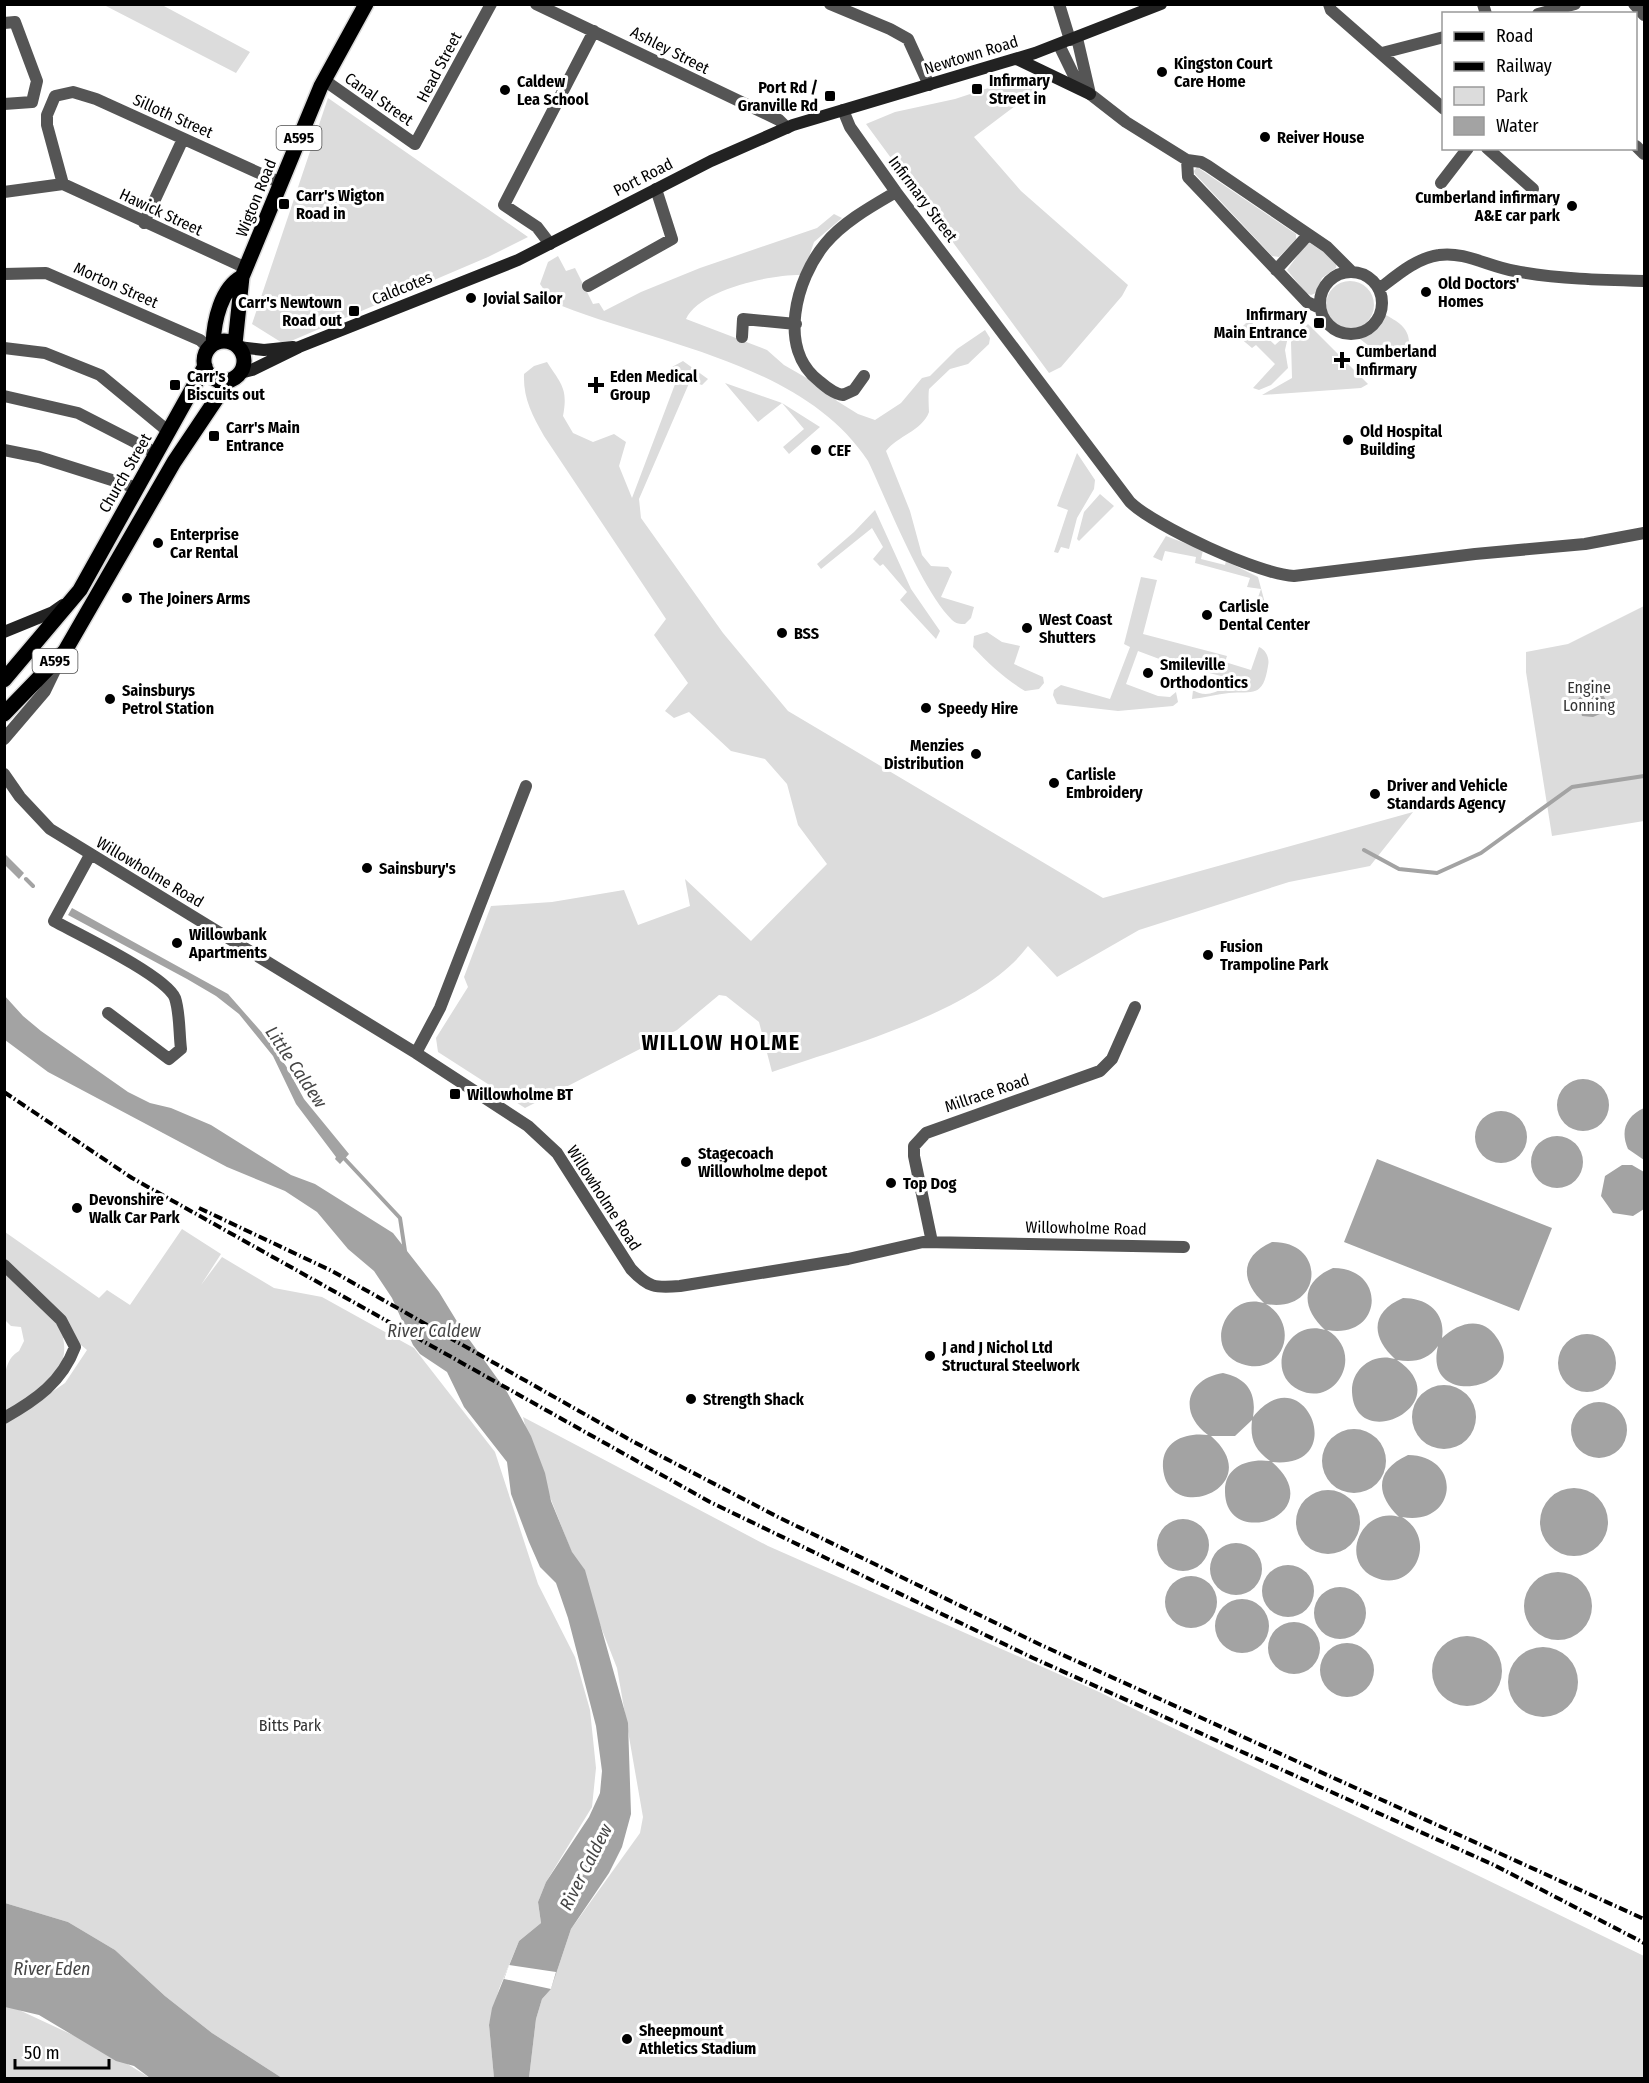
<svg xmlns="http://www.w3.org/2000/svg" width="1649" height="2083" viewBox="0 0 1649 2083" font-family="'Fira Sans Condensed',sans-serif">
  <rect width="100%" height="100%" fill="#fff"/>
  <!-- green -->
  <path fill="#dcdcdc" d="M104,5h58l88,47 -14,21z
    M1028,75l16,9 -70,53 47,54 107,94 -6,11 -61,71 -12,6 -183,-249 29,-12 60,-13z
    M328,98l200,139 -40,20 -204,87 -32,-20z
    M1197,167l99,67v5l-17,18 -7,-1 -77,-82 -1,-3z
    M834,214l8,4 -28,24 -11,33c-31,-1 -103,14 -117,44l81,31 17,15 40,23 13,13 21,13 17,6 26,-17 21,-25 8,-2 27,-27 28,-19 5,8 -1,6 -21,20 -18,5 -21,20c-1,7 0,21 0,23 -7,19 -32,24 -43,39l24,60 12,44 9,11 17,1 4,5 -11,25 33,10 -3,11 -6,6c-5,0 -9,0 -13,-4 -31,-31 -64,-117 -84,-159 -64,-97 -204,-115 -306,-155l-15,-12 -7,-10 8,-22 10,-6 8,15 9,-3 18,36 6,-1 5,8 37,-19 59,-24 117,-40z
    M1310,243l27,18 -1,7 -14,10 -6,15 -5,2 -5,-2 -19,-23 19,-26z
    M1326 305a24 24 0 1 1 48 0a24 24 0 1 1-48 0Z
    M1386,315c16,9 25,15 23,35l-10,7 -13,2 -26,-20 15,-9z
    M1249,320l26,25 11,-10 2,2 -3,13 3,18 -17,17 -12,5 -6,-2 22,-24 -19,-19 -4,3 -13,-11v-7z
    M1308,324l60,60 -7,4 -99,7 30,-17 -1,-36z
    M683,361l25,18 -6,6 -12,-4 -51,118 2,19 82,115 65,78 315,187 310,-86 -43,54 -81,16 -150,48 -82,47 -29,-31c-48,65 -181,100 -256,126l-13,-50 -33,-26 -7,-1 -42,35 -152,78 -87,-56 -2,-14 32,-51 -4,-10 27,-71 61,-4 72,-12 14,35 52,-19 -5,-27 66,62 76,-77 -29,-39 -11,-41 -22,-25 -34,-8 -42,-39 -15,6 -9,-7 23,-28 -34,-48 12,-16 -122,-183c-12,-21 -21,-38 -20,-62l10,-8 13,-4c15,23 21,27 16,54l10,17 20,9 21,-8 12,8 -7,24 13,32 48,-127 -8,-4z
    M725,383l57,20 38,24 -31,27 -6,-7 21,-18 -22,-26 -24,19z
    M1077,453l18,27 -1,9 -17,29 -8,31 -8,-2 -3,6 -4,-1 14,-42 -11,-4z
    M1100,494l14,12 -35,35 -2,-2 7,-27z
    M875,510l36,79 29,42 -4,8 -36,-39 7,-8 -24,-28 -3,2 -7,-7 10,-12 -11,-19 -51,41 -4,-5 37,-32z
    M1166,536l37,14 -2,9 24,6 1,-4 32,16 8,30 -10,-4 5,-14 -14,-2 3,-9 -55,-15 1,-6 -31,-6 -3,10 -9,-4z
    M1141,577l16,3 -14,54 84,22 -2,6 26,8 8,-23c7,3 11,11 9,19 -5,32 -15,25 -39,27 -12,1 -25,5 -37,6l1,-9c10,7 21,4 30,-2l2,-11 -55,-14 -32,-12 -12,33 32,12 12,1 6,-5 2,10 -5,4 -55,5 -61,-7 -4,-9 1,-5 7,-5 49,14 20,-52 -6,-3z
    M1644,606v215l-92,15 -26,-164v-20l42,-8z
    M987,632l15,10 18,4 -6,18 29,13 1,6 -5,6 -14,2c-20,-12 -36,-27 -52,-44l1,-11z
    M182,1229l39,25 -20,31 21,-28 52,31 48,9 92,51 81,104 43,132 37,73 15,53 6,58 -4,39 -46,75 -8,20 3,21 -22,18 -20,48 -10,36 5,53h-212l-70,-45 -47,-37 -50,-46 -47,-28 -63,-19v-479l60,-41 22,-33 -12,-10 -12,-2c9,38 -32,58 -58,74 0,-23 -5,-50 14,-61l5,-10 -3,-14 -10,-1 -6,-6v-88l94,66 8,-8 23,15z
    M523,1417l245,129 329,145 547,265v122h-1115l7,-59 6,-20 9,-10 20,-60 69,-96 3,-16 -26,-149 -85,-217z
    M4,2003l101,47 45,28h-145z"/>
  <!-- water -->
  <path fill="#a3a3a3" d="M1601,692l5,8 -6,14 -7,3 -11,-1 -4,-17 2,-2z
    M4,853l20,20 -5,6 -14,-14z
    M72,908l156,86 37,42 21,30 18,33 45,55 -9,10 -5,-5 1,-2 -40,-53 -23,-48 -34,-42 -23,-18 -29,-17 -119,-64z
    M4,995l19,21 18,15 87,61 22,11 21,5 40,17 80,50 24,9 78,49 46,59 22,36 46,64 24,44 14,37 6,28 21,51 13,18 43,153 3,91 -9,33 -13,26 -38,56 -20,60 -9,10 -6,20 -7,59h-35l-5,-53 3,-17 27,-67 22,-18 -3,-21 8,-20 43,-65 11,-24 2,-22 -6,-45 -28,-108 -12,-35 -16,-16 -11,-25 -18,-48 -4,-32 -43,-55 -17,-35 -27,-18 -7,-9 -21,-47 -18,-27 -26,-22 -31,-37 -32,-21 -58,-24 -179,-95 -43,-32z
    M1557 1105a26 26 0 1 1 52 0a26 26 0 1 1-52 0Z
    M1644,1108v52l-16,-11c-8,-18 -2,-33 16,-41z
    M1475 1137a26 26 0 1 1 52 0a26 26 0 1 1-52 0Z
    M1531 1162a26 26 0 1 1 52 0a26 26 0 1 1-52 0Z
    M1377,1159l175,69 -33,83 -175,-69z
    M1622,1165h10l12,7v37l-11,7 -20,-3 -12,-17 4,-20z
    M1272,1242c56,-1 51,72 -6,62 36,22 16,74 -24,60 -40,-13 -17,-73 22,-61 -24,-22 -24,-47 8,-61z
    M1333,1268c55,0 50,72 -6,62 39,23 9,78 -28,60 -36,-18 -11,-72 26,-60 -24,-22 -25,-48 8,-62z
    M1403,1298c24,0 43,14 39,40 16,-15 40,-23 55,0 35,51 -75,73 -59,8 -10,14 -24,17 -41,14 64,43 -42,96 -45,32 -1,-23 21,-40 43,-33 -24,-22 -25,-47 8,-61z
    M1558 1363a29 29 0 1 1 58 0a29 29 0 1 1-58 0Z
    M1223,1373c24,5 34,20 30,44 51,-64 99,53 19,45 60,52 -46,90 -47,30 -1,-26 24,-34 45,-31 -16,-12 -20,-22 -18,-41l-17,16h-24c58,51 -43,91 -48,32 -2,-28 24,-36 45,-33 -30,-22 -22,-56 15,-62z
    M1412 1417a32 32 0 1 1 64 0a32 32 0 1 1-64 0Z
    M1571 1430a28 28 0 1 1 56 0a28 28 0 1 1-56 0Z
    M1322 1461a32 32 0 1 1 64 0a32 32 0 1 1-64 0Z
    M1408,1455c56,1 49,72 -6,62 38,23 10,78 -28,60 -36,-17 -12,-71 25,-60 -24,-23 -24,-47 9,-62z
    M1540 1522a34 34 0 1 1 68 0a34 34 0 1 1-68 0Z
    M1296 1522a32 32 0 1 1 64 0a32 32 0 1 1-64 0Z
    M1157 1545a26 26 0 1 1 52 0a26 26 0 1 1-52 0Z
    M1210 1569a26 26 0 1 1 52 0a26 26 0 1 1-52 0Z
    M1262 1591a26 26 0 1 1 52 0a26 26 0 1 1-52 0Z
    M1524 1606a34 34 0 1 1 68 0a34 34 0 1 1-68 0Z
    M1165 1602a26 26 0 1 1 52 0a26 26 0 1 1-52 0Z
    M1314 1613a26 26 0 1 1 52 0a26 26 0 1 1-52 0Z
    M1215 1626a27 27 0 1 1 54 0a27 27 0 1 1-54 0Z
    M1268 1648a26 26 0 1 1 52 0a26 26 0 1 1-52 0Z
    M1432 1671a35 35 0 1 1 70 0a35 35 0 1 1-70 0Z
    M1320 1670a27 27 0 1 1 54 0a27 27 0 1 1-54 0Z
    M1508 1682a35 35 0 1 1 70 0a35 35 0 1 1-70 0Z
    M5,1903l63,19 47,28 50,46 47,37 70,45h-132l-16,-12 -18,-5 -77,-46 -34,-8z"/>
  <!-- pier -->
  <path fill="#fff" d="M509,1965l47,7 -5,17 -47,-10z"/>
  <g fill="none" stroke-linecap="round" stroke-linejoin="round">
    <!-- stream -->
    <path stroke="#a3a3a3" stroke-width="4" d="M1364,850l35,19 38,4 44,-20 91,-66 72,-11
      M26,879l7,7
      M342,1156l58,62 5,33"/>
    <defs>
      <path id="primary" d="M204 361a20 20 0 1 1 40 0a20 20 0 1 1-40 0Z
        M213,344c1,-23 8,-56 29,-67
        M235,344l7,-67 79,-191 45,-82
        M4,680l76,-90 125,-224
        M4,714l61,-63 109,-189 55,-82"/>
    </defs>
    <!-- primary casing -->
    <use href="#primary" stroke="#dbdbdb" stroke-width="18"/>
    <!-- minor -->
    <path stroke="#555" stroke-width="12" d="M536,4l243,116 8,8
      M830,4l60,25 18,10 21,46
      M1059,4l11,36
      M1329,4l2,6 113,99
      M1483,4l3,10
      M1634,4l10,11
      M1538,14l37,-10
      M4,23l11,-1 22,59 -5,21 -28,2
      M1077,38l13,56
      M1059,45l19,39 12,10 36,28 61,38 14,2 7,4 119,81 25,25
      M1382,53l62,-16
      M324,80l91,64 76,-140
      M843,110l7,17 46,65 234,310c26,25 129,72 164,74l181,-22 110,-10 59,-11
      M1636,146l8,8
      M1487,148l46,41
      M1187,160l1,17 119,125 13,6
      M1441,183l27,-35
      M63,184l-16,-59v-10l8,-19 18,-4 23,7 185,84
      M63,184l183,84
      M4,192l59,-8
      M144,223l39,-84
      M550,244l-13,-17 -33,-22 90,-174
      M1276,270l32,-35
      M1320 303a31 31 0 1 1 62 0a31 31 0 1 1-62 0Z
      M4,274l42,-1 154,67 9,8
      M588,286l84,-47 -16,-50
      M1379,289c17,-13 37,-31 60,-34 25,-4 51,12 76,16 43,8 86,9 129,10
      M742,337l1,-18 53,5
      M4,348l41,5 55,22 69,57
      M864,376l-10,14 -11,5c-9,-1 -17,-8 -24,-14 -42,-32 -23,-102 6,-137 18,-22 47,-38 71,-52
      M4,396l74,17 78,40
      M4,450l35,7 98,31
      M4,739l41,-48 15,-31
      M4,774l16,23 30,32 366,224 112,73 29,27 74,116c18,19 24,19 49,17l168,-27 75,-17 261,5
      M90,855l-36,66c24,13 112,55 121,77 5,15 4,35 6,51l-12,10 -61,-46
      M416,1053l24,-45 86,-222
      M932,1242l-18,-86v-10l12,-13 174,-62 12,-12 23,-52
      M4,1265l57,55 14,27c-13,35 -39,53 -71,71"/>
    <!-- secondary -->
    <path stroke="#222" stroke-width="12" d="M1017,59l73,35
      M238,347l26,3 29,-3
      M240,373l12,-3 47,-23 219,-87 193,-99 82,-36 242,-72 126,-49
      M4,632l49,-20 10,-7"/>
    <!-- primary -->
    <use href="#primary" stroke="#000" stroke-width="15"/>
    <!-- rail -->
    <path stroke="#000" stroke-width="4" stroke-dasharray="9 3 1.5 3" stroke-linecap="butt" d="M4,1092l128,86 578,324 323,156 461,207 150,78
      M199,1208l133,63 300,170 146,76 263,128 603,274"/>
  </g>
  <!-- markers -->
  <g fill="#000" stroke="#fff" stroke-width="2">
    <circle cx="1162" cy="72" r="6"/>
    <rect x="971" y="83" width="12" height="12" rx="3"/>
    <circle cx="505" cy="90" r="6"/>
    <rect x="824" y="90" width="12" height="12" rx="3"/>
    <circle cx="1265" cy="137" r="6"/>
    <rect x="278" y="198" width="12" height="12" rx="3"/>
    <circle cx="1572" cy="206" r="6"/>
    <circle cx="1426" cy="292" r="6"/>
    <circle cx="471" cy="298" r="6"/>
    <rect x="348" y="305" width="12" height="12" rx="3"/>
    <rect x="1313" y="317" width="12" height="12" rx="3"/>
    <path d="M1339 351h6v6h6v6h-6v6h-6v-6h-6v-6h6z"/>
    <rect x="169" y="379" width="12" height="12" rx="3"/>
    <path d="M593 376h6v6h6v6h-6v6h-6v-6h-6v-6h6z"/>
    <rect x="208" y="430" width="12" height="12" rx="3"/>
    <circle cx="1348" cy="440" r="6"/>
    <circle cx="816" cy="450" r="6"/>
    <circle cx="158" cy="543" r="6"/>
    <circle cx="127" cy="598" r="6"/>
    <circle cx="1207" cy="615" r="6"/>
    <circle cx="1027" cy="628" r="6"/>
    <circle cx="782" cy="633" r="6"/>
    <circle cx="1148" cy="673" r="6"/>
    <circle cx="110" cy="699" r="6"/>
    <circle cx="926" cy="708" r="6"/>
    <circle cx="976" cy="754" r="6"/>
    <circle cx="1054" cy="783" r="6"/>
    <circle cx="1375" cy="794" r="6"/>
    <circle cx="367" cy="868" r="6"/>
    <circle cx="177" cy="943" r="6"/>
    <circle cx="1208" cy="955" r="6"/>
    <rect x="449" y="1088" width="12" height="12" rx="3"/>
    <circle cx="686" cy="1162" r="6"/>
    <circle cx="891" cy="1183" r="6"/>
    <circle cx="77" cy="1208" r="6"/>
    <circle cx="930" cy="1356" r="6"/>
    <circle cx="691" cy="1399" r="6"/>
    <circle cx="627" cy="2039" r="6"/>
  </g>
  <g text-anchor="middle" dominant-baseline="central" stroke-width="6" stroke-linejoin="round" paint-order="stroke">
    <!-- shield labels -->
    <g fill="#fff" stroke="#4c4c4c" stroke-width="1.5">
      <rect x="276.5" y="126" width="45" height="24" rx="4.5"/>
      <rect x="32.5" y="649" width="45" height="24" rx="4.5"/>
    </g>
    <g font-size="15" font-weight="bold" fill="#000">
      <text x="299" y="138">A595</text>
      <text x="55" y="661">A595</text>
    </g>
    <!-- street labels -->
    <g font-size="16" fill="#000" stroke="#fff">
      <text transform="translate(670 50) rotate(27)">Ashley Street</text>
      <text transform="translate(971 55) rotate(-17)">Newtown Road</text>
      <text transform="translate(439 67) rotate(-62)">Head Street</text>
      <text transform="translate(379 99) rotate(35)">Canal Street</text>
      <text transform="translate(173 116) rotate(24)">Silloth Street</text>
      <text transform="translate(643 177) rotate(-27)">Port Road</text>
      <text transform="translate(256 198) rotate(-68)">Wigton Road</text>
      <text transform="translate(923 199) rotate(53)">Infirmary Street</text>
      <text transform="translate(161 212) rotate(25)">Hawick Street</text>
      <text transform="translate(116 285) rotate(24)">Morton Street</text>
      <text transform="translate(402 288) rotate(-22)">Caldcotes</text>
      <text transform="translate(125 473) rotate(-60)">Church Street</text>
      <text transform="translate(150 872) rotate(31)">Willowholme Road</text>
      <text transform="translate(987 1093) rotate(-19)">Millrace Road</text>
      <text transform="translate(604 1198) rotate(57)">Willowholme Road</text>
      <text transform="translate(1086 1228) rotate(1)">Willowholme Road</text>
    </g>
    <!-- poi labels -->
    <g font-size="16" font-weight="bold" fill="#000" stroke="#fff" text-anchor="start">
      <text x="1174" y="63">Kingston Court<tspan x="1174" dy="18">Care Home</tspan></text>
      <text x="989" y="80">Infirmary<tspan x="989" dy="18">Street in</tspan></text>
      <text x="517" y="81">Caldew<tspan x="517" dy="18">Lea School</tspan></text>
      <text x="818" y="87" text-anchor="end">Port Rd /<tspan x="818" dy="18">Granville Rd</tspan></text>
      <text x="1277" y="137">Reiver House</text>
      <text x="296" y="195">Carr's Wigton<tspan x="296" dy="18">Road in</tspan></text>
      <text x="1560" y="197" text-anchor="end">Cumberland infirmary<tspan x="1560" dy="18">A&amp;E car park</tspan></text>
      <text x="1438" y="283">Old Doctors'<tspan x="1438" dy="18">Homes</tspan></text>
      <text x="483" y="298">Jovial Sailor</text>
      <text x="342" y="302" text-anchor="end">Carr's Newtown<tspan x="342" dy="18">Road out</tspan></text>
      <text x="1307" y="314" text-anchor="end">Infirmary<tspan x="1307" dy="18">Main Entrance</tspan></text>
      <text x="1356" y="351">Cumberland<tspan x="1356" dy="18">Infirmary</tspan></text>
      <text x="187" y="376">Carr's<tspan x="187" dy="18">Biscuits out</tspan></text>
      <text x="610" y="376">Eden Medical<tspan x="610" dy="18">Group</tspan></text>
      <text x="226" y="427">Carr's Main<tspan x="226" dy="18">Entrance</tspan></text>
      <text x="1360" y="431">Old Hospital<tspan x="1360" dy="18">Building</tspan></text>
      <text x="828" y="450">CEF</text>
      <text x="170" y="534">Enterprise<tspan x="170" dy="18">Car Rental</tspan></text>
      <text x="139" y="598">The Joiners Arms</text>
      <text x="1219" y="606">Carlisle<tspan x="1219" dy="18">Dental Center</tspan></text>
      <text x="1039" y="619">West Coast<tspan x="1039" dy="18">Shutters</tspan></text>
      <text x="794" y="633">BSS</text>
      <text x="1160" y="664">Smileville<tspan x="1160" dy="18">Orthodontics</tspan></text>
      <text x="122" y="690">Sainsburys<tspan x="122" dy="18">Petrol Station</tspan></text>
      <text x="938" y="708">Speedy Hire</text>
      <text x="964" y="745" text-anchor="end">Menzies<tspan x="964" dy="18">Distribution</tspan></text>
      <text x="1066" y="774">Carlisle<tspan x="1066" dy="18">Embroidery</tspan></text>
      <text x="1387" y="785">Driver and Vehicle<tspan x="1387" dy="18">Standards Agency</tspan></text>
      <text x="379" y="868">Sainsbury's</text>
      <text x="189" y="934">Willowbank<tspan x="189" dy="18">Apartments</tspan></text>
      <text x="1220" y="946">Fusion<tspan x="1220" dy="18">Trampoline Park</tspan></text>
      <text x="467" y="1094">Willowholme BT</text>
      <text x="698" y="1153">Stagecoach<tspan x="698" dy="18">Willowholme depot</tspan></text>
      <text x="903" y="1183">Top Dog</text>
      <text x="89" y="1199">Devonshire<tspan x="89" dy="18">Walk Car Park</tspan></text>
      <text x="942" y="1347">J and J Nichol Ltd<tspan x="942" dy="18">Structural Steelwork</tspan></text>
      <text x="703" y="1399">Strength Shack</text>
      <text x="639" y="2030">Sheepmount<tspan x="639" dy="18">Athletics Stadium</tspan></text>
    </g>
    <!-- park labels -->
    <g font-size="16" fill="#333" stroke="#fff">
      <text x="1589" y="687">Engine<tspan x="1589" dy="18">Lonning</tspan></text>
      <text x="290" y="1725">Bitts Park</text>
    </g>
    <!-- water labels -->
    <g font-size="18" font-style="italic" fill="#444" stroke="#fff">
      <text transform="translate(296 1067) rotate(56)">Little Caldew</text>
      <text x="434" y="1331">River Caldew</text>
      <text transform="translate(586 1867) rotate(-63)">River Caldew</text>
      <text x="52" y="1969">River Eden</text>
    </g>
    <!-- district labels -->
    <g font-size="22" font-weight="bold" letter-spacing="1.5" fill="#000" stroke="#fff">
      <text x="721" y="1042">WILLOW HOLME</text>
    </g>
  </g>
  <!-- border -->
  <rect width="1649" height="2083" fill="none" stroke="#000000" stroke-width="12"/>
  <!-- legend -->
  <rect x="1442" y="12" width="195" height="138" fill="#ffffff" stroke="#999999" stroke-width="1.5"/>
  <rect x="1454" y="32" width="30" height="9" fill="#000000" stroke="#999999" stroke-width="1.5"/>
  <text x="1496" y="42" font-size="18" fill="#000000">Road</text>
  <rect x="1454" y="62" width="30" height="9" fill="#000000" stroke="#999999" stroke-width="1.5"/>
  <text x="1496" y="72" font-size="18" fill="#000000">Railway</text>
  <rect x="1454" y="87" width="30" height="18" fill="#dcdcdc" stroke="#999999" stroke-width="1.5"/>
  <text x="1496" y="102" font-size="18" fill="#000000">Park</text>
  <rect x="1454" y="117" width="30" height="18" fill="#a3a3a3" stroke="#999999" stroke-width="1.5"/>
  <text x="1496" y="132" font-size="18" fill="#000000">Water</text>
  <!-- scale -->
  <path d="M15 2059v9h94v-9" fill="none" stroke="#000000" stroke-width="3"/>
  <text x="24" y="2059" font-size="18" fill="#000000" stroke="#ffffff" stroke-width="4.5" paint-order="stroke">50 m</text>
</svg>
